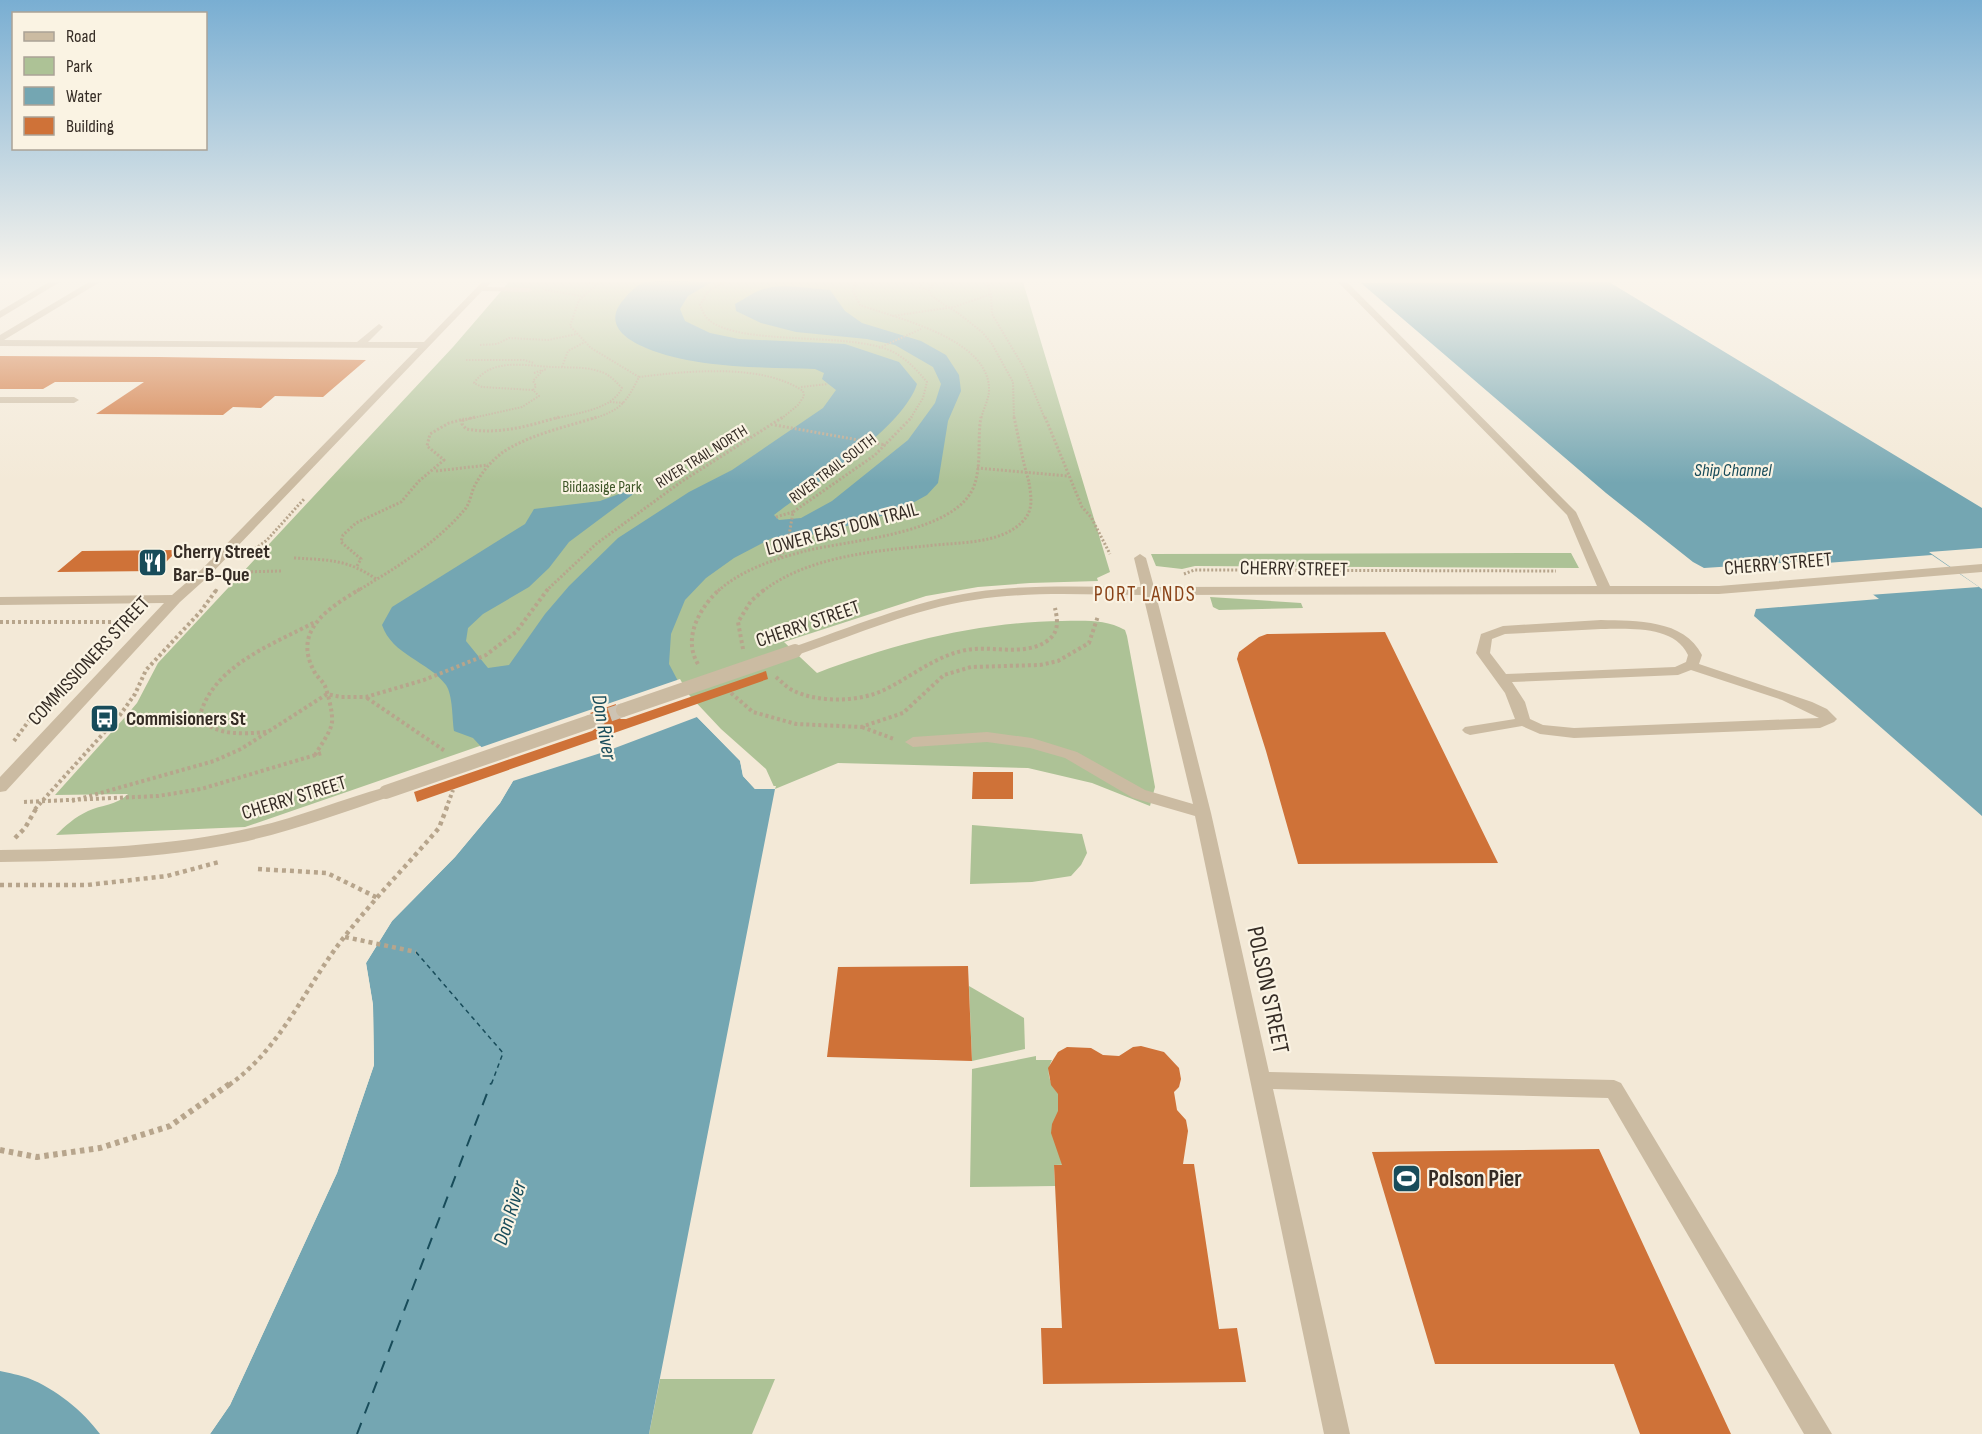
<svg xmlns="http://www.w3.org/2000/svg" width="1982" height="1434" viewBox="0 0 1982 1434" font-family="'Sofia Sans Condensed',sans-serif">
  <rect width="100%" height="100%" fill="#f3e9d7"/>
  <!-- green -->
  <path fill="#adc296" d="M509,282h514l87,290 -13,6 1,3 -68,2 -52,4 -52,9 -142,46 33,31c79,-30 161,-51 245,-52 22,0 43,-2 63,9l2,6 28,151 -5,19 -58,-23 -64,-15 -190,-5 -63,26 -9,-20 -45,-40 -47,-50 -429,148 -189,8c9,-9 19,-18 32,-24 13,-6 29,-6 40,-17l-73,1 71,-79 11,-13 21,-40 295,-316z
    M1571,553l8,15 -384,-2 -13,3 -26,-3 -5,-12z
    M1210,597l91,6 2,5 -84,2 -6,-3z
    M972,825l110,9 5,19 -6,12 -10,11 -39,6 -62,2z
    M969,986l55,32 1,31 -53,12z
    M1036,1056v4h16c-7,13 -2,23 6,33v18l31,53 -35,1 1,21 -85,1 2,-118z
    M660,1379h115l-23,55h-103z"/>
  <!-- water -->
  <path fill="#74a6b2" d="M712,282l-24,14 -8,13 5,12 25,12 29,6 106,5 54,18 18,22c-14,44 -104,101 -143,131l5,5 22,-2 31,-17 76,-61 27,-37 6,-19 -8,-17 -38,-22 -28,-6 -71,-7 -35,-9 -25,-12 -1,-7c10,-5 18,-12 29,-15 19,-6 46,0 66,1l15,21 17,12 59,18 25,14 13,20 2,16 -13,30 -10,62 -11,12 -18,10 -24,10 -56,16 -32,7h-25l-38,20 -28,20 -21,22 -14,34 -2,30 28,53 43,44 3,15 12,13h20l-126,645h-439l20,-29 107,-232 37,-108 -1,-60 -7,-42 26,-42 63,-64 45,-54 13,-22 -40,-43 -19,-7c-2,-13 -1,-35 -8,-46 -18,-24 -54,-30 -64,-60l10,-18 133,-83 9,-15 66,-8 38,-14 -2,5 -67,50 -20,26 -20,19 -46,27 -15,14 -2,13 22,27 21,-3 36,-51 24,-28 49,-48 71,-46 43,-22 91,-62 13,-18 -14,-11 2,-6 -9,-4c-55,-2 -118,0 -169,-21 -24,-10 -43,-26 -21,-50 4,-5 11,-12 17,-15 14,-4 54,-1 70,-1z
    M1609,282l373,226v40l-53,4 53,37v227l-228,-200 2,-7 123,-10 -52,-39 -123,8 -11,-6 -87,-69 -245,-210z
    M0,1371c9,2 20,4 28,7 28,11 55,33 72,56h-100z"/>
  <!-- pier -->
  <path fill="#f3e9d7" d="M1932,555l47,32 -110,8 -43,-32z
    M680,679l20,36 43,44 2,16 11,11h20l-1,3h-20l-12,-13 -3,-16 -43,-43 -90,34 -94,30 -13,22 -45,54 -63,64 -26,42 7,42 1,60 -37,108 -107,232 -20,29h-3l20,-30 107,-232 37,-107 -1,-60 -7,-43 27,-43 63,-64 45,-54 11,-20 -30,-33z"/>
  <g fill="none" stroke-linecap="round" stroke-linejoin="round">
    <!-- ferry-far1 -->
    <path stroke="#184c5a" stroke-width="1.5" stroke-dasharray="4.5 4" stroke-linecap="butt" d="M416,952l87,101 -12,32"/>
    <!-- ferry -->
    <path stroke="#184c5a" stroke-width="2" stroke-dasharray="12 10" stroke-linecap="butt" d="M357,1434l134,-351"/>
  </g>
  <!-- building -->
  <path fill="#cf7238" d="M0,356l159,1 207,3 -43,37 -48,-1 -14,12 -28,-1 -10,8 -127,-1 48,-32h-89l-12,7h-43z
    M178,550l-21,21 -100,1 25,-21z
    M1385,632l113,231 -200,1 -32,-113 -29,-92 2,-7 20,-15 8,-3z
    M766,671l2,8 -351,123 -3,-10 178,-61 4,-3 2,-8 -8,-7 26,-9 -2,10 7,5h5z
    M973,772h40v27h-41z
    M968,966l4,95 -145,-4 11,-90z
    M1141,1046l23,6 15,16 2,11 -2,8 -5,5 3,18 9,10 2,11 -5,33h11l25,165 18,-1 9,54 -203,2 -2,-56h21l-8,-163h8l-11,-32 1,-9 6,-13v-17l-7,-9 -3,-17 10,-16 9,-5 24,1 12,7 16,1 14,-9z
    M1599,1149l132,285h-91l-26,-70h-179l-63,-212z"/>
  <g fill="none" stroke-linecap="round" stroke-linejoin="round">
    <!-- minor-tunnel -->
    <path stroke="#cdc3b3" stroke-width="14" stroke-dasharray="14 8" stroke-linecap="butt" d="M589,722l34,-12"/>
    <!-- path-far4 -->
    <path stroke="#b7a58c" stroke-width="2" stroke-dasharray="1.5 1.5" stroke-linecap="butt" d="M586,282l10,3
      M724,282l-16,10 -8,13c3,6 4,11 9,15 31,26 135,12 180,30 16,7 27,19 38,32l-4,16 -13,21
      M856,282l-3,9 7,14c38,14 132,34 129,87 -1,9 -6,18 -8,27
      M923,282l-3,6 9,2
      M934,282l-5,8 3,6 11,8
      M987,282l4,12 1,20 32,54 21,51
      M545,290l36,6
      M958,313l24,19 10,12 21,38 1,37
      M892,316l62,-9 37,-13
      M480,345l17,-1 12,-6 39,2 29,-6
      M879,348l42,-19
      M466,360h58l10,3
      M562,367l6,-16 17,-9
      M534,373l8,-3
      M639,377c48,-6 123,-14 164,14l1,5 -6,9 -17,14
      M801,387l27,-3
      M533,390l3,-4 -3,-5 10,-11 4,-1
      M610,402l15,1
      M468,419l54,-12 17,-11 -6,-6 -51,-3 -8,-4c18,-26 52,-17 79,-16 17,1 35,-1 51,6 8,4 12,9 18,15 -10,22 -46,25 -68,31
      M592,419c29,-9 34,-16 47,-42l-48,-29 -21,-22 9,-26 21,-18"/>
    <!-- path-far3 -->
    <path stroke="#b7a58c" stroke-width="3" stroke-dasharray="2 2" stroke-linecap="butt" d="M475,417l-12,3 -1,4 4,5c33,6 62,-3 93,-12
      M1014,417l10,47
      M1045,417l37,90 9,10 19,37
      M775,425l111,20
      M977,468l91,8
      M436,471l52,-6
      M776,517l17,-5
      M255,549l12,-9 37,-41
      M780,557l7,-10 6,-35 82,-57 37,-38
      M294,558c34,2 53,1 82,21
      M357,566l4,-7 -20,-17 2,-7 13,-12 45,-21 18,-21 25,-21 -17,-14 3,-12 19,-11 15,-4
      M239,572l43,-1
      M1184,574l10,-4 362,1
      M216,591l1,-2
      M357,591c39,-23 80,-48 109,-83 4,-6 5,-14 8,-21 7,-14 17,-26 29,-35 28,-18 63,-25 94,-35
      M546,591l50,-47 85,-62 102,-65
      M718,591c23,-21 57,-32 87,-40 44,-11 151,-17 169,-65 8,-22 3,-47 7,-69
      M763,591c44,-34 110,-40 163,-45 30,-4 75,-1 97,-25 11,-11 8,-25 6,-39"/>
    <!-- path-far2 -->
    <path stroke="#b7a58c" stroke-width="4" stroke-dasharray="3 3" stroke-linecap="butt" d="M0,622h126
      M743,649l-5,-27 13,-21 14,-12
      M698,664c-16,-26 2,-57 22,-75
      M776,677c6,5 11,11 18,14 25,12 65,11 90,-1 27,-13 51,-34 82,-40 26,-5 57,7 81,-9 12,-8 11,-20 8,-33
      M731,693l22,19 43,12 65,3 42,-14 41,-38 27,-8 69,-2 18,-4 31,-18 9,-27
      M367,698l78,53
      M862,727l32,12
      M266,732c-25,2 -47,4 -67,-13 12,-53 73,-74 116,-97
      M14,741l25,-34 80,-78
      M315,755c5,-9 16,-23 17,-33 1,-9 -4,-28 -7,-36 -3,-6 -9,-10 -11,-15 -22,-41 15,-63 46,-82
      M72,801l142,-40 27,-12 86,-55 14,3h25l58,-17 62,-25 30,-23 32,-43
      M24,802l134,-6 43,-7 121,-36
      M35,809l85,-94 15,-21 11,-24 55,-59 16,-22
      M446,809l7,-19"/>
    <!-- path-far1 -->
    <path stroke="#b7a58c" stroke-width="4.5" stroke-dasharray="4 4" stroke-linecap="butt" d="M15,838l10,-10 12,-21
      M258,869l69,4 51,25
      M0,885h87l80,-9 52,-14
      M345,937l71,15
      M229,1085c53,-37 77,-100 116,-149 29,-37 63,-72 94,-108l8,-21"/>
    <!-- path -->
    <path stroke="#b7a58c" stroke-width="6" stroke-dasharray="4.5 4.5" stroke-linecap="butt" d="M0,1150l37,7 63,-9 70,-22 61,-43"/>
    <!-- minor -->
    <path fill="#cbbba2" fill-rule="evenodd" d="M49,282h11l-60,36v-7z
      M89,282h11l-96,58 353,2 22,-18 4,3 -15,15h56l58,-60h9l-4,5 42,1 4,2 -4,2 -47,-1 -272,284 -30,27 -174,189 -6,1v-15l164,-174 -164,2v-8l172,-2 30,-26 216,-221 -418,-2v-11z
      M1338,282h9l229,230 34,74h109l263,-22v8l-263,22 -563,1 55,218 58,259 345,8 7,3 211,351h-28l-196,-336 -335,-9 77,345h-26l-129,-618 -62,-18 -68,-40 -35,-10 -43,-6 -74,5 -8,-5 8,-5 74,-5 45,6 45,14 68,38 48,14 -50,-209c-56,0 -114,-4 -169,5 -60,9 -117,34 -174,54h-10l-2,-3 2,-3c60,-20 122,-47 185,-56 55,-8 111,-5 166,-5l-7,-29 6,-4 6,4 8,29 443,-1 -30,-71z
      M0,397h74l5,3 -5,3h-74z
      M1601,620c35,1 83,-1 101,35l-3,9 113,38 15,7 10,10 -3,3 -14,6 -246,10 -34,-4 -18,-8 -52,9 -5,-2 -3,-3 3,-3 50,-8 -10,-26 -29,-40 5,-19 22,-8zM1601,629c28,0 73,-4 87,26l-2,7 -11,5 -169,7 -16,-21 2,-14 13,-5zM1691,670l91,30 37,18 -245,10 -31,-3 -13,-6 -5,-17 -13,-20 166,-7z
      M386,787l6,1 2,4 -2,4c-51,17 -102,36 -154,47 -78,16 -158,18 -238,19v-12c85,-1 171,-3 255,-23 45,-10 87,-28 131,-40z"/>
    <!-- path-bridge-far1 -->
    <path stroke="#b7a58c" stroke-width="2" stroke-dasharray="1.5 1.5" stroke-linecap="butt" d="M943,304l15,9"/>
    <!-- path-bridge -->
    <path stroke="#b7a58c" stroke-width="3" stroke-dasharray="2 2" stroke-linecap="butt" d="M1024,464l5,18"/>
    <!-- minor-bridge -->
    <path stroke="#cbbba2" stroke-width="14" d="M623,710l172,-59
      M386,792l203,-70"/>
  </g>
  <!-- sky -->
  <linearGradient id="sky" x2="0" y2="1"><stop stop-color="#79aed2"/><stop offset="0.58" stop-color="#faf5ed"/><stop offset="1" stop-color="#faf5ed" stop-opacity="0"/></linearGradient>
  <rect width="1982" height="483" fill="url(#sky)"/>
  <!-- icons -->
  <defs>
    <symbol id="restaurant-square" viewBox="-11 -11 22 22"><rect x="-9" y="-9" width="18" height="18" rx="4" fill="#184c5a" stroke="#faf3e3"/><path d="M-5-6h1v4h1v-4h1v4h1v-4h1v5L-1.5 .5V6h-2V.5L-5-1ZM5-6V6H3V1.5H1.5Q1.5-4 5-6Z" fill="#fff"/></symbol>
    <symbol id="bus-square" viewBox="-11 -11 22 22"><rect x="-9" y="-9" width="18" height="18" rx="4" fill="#184c5a" stroke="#faf3e3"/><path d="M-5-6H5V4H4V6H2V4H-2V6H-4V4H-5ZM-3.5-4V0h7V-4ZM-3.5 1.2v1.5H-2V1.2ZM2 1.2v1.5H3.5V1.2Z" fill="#fff"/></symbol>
    <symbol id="stadium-square" viewBox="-11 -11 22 22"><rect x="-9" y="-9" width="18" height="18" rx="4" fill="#184c5a" stroke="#faf3e3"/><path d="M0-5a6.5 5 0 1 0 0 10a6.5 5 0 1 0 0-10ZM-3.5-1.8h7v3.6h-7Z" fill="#fff"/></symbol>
  </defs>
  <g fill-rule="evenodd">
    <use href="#restaurant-square" x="136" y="546" width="33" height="33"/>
    <use href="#bus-square" x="88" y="702" width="33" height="33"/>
    <use href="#stadium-square" x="1390" y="1162" width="33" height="33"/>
  </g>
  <g text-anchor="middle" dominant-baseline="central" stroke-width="4.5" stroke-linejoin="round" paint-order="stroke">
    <!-- far-street labels -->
    <g font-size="16" fill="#352c25" stroke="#faf3e3">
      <text transform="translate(702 457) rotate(-32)">RIVER TRAIL NORTH</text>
      <text transform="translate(833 469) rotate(-37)">RIVER TRAIL SOUTH</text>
    </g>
    <!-- far-park labels -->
    <g font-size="16" fill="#3e5527" stroke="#faf3e3">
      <text x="602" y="487">Biidaasige Park</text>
    </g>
    <!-- far-water labels -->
    <g font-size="18" font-style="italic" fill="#184c5a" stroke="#faf3e3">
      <text x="1733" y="470">Ship Channel</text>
    </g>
    <!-- street labels -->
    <g font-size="20" fill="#352c25" stroke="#faf3e3">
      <text transform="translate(842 529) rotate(-15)">LOWER EAST DON TRAIL</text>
      <text transform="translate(1778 564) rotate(-5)">CHERRY STREET</text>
      <text transform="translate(1294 569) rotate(1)">CHERRY STREET</text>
      <text transform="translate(808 624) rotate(-19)">CHERRY STREET</text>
      <text transform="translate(89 661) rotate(-47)">COMMISSIONERS STREET</text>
      <text transform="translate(294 798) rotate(-17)">CHERRY STREET</text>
    </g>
    <!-- poi labels -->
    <g font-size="20" font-weight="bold" fill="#352c25" stroke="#faf3e3" text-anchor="start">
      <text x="173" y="552">Cherry Street<tspan x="173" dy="23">Bar-B-Que</tspan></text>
      <text x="126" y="719">Commisioners St</text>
    </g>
    <!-- neighbourhood labels -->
    <g font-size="21" letter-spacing="1.5" fill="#8a4318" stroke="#faf3e3">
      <text x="1145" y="594">PORT LANDS</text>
    </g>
    <!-- water labels -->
    <g font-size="21" font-style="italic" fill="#184c5a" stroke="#faf3e3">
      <text transform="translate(604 727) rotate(80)">Don River</text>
      <text transform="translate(510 1213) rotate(-72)">Don River</text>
    </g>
    <!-- near-street labels -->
    <g font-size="24" fill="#352c25" stroke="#faf3e3">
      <text transform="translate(1268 990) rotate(78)">POLSON STREET</text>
    </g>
    <!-- near-poi labels -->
    <g font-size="24" font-weight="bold" fill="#352c25" stroke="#faf3e3" text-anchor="start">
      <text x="1428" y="1178">Polson Pier</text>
    </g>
  </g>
  <!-- legend -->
  <rect x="12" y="12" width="195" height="138" fill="#faf3e3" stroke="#aba397" stroke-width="1.5"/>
  <rect x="24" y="32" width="30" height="9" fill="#cbbba2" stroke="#aba397" stroke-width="1.5"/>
  <text x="66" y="42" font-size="18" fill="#352c25">Road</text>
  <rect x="24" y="57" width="30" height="18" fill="#adc296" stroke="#aba397" stroke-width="1.5"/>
  <text x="66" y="72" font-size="18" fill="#352c25">Park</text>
  <rect x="24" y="87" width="30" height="18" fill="#74a6b2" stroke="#aba397" stroke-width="1.5"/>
  <text x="66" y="102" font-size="18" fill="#352c25">Water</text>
  <rect x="24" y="117" width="30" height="18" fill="#cf7238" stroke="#aba397" stroke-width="1.5"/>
  <text x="66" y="132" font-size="18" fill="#352c25">Building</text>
</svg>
